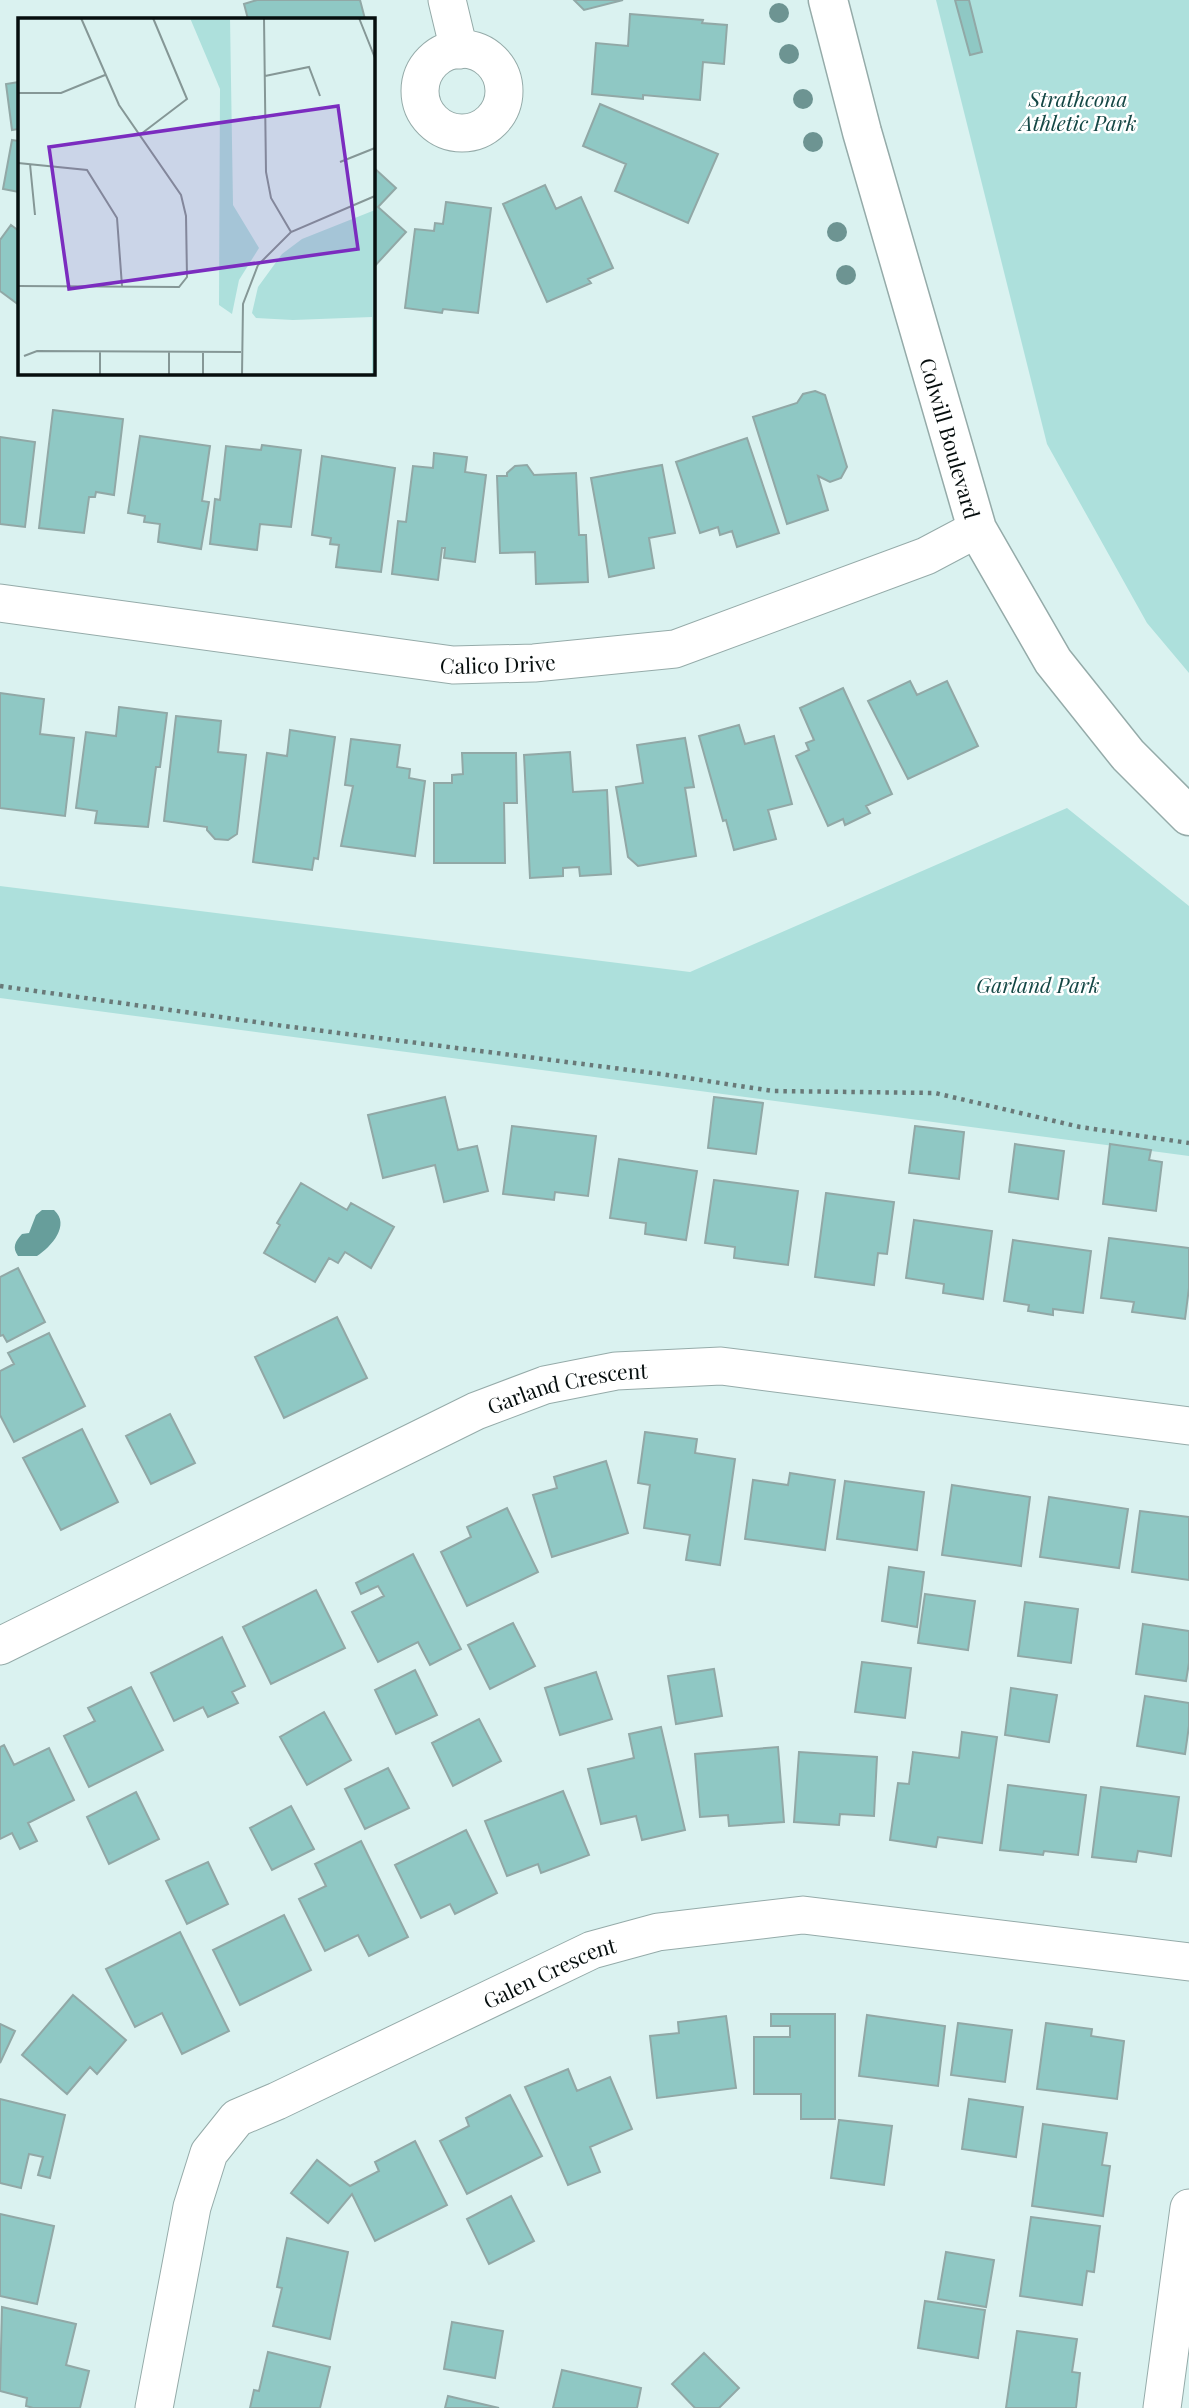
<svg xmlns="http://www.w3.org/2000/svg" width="1189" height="2408" viewBox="0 0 1189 2408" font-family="'Playfair Display',serif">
  <rect width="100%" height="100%" fill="#daf2f0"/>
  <!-- green -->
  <path fill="#ade0dc" d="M936,0h253v673l-42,-50 -100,-179z
    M1067,808l122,98v250l-1189,-158v-112l690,86z"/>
  <!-- water -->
  <path fill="#679e9b" d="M42,1210h12c17,15 -3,37 -17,46h-19c-6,-9 -3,-14 4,-22l7,-1 7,-18z"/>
  <!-- building -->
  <path fill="#8fc8c4" stroke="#91a8a6" stroke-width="2" d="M257,0h103l5,19h-117l-4,-15z
    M574,0h49l-39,10z
    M955,0h14l13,52 -12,3z
    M630,14l73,6 -1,3 25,2 -3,39 -21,-2 -3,38 -57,-5v4l-51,-5 4,-51 32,3z
    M19,82v47l-7,1 -6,-46z
    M600,104l118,50 -30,69 -73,-32 11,-27 -43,-18z
    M12,140l7,1v51l-16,-3z
    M373,167l23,21 -18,19 28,25 -33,36z
    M545,185l11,24 25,-12 32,71 -25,11 3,4 -44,19 -44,-98z
    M446,202l45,6 -13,105 -35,-4 -1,4 -37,-5 10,-79 19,2 1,-8 8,1z
    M11,225l8,6v74l-19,-14v-51z
    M815,391l10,4 22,72 -6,11 -11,4 -12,-6 10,34 -41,14 -34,-107 44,-14 6,-9z
    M53,410l70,9 -9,76 -18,-3 -1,5h-6l-5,36 -45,-5z
    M140,436l70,10 -8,55 7,1 -8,47 -43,-7 2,-18 -16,-2 1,-6 -17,-3z
    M0,437l35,5 -10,85 -25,-3z
    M747,438l32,95 -42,14 -5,-16 -12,4 -2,-8 -18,6 -24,-71z
    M262,445l39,5 -10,77 -31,-3 -3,26 -47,-6 5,-45 5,1 6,-54 35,4z
    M434,453l33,4 -2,15 21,3 -11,87 -31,-4 1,-10h-3l-4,32 -46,-6 6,-53 8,1 7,-56 20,2z
    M322,456l73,12 -14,104 -45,-5 3,-22 -9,-1 1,-6 -19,-3z
    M527,465l7,10 42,-2 3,62h7l2,47 -52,2 -1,-32 -35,1 -3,-77h10v-3l8,-7z
    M662,465l13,68 -26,5 5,30 -45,9 -18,-99z
    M910,681l7,14 30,-14 31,65 -70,33 -40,-78z
    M843,688l49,106 -26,12 4,7 -25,12 -2,-6 -15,7 -32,-70 13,-6 -3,-7 8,-3 -14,-32z
    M0,693l44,6 -4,35 34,4 -9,78 -65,-8z
    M119,707l48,6 -7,54h-4l-8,60 -53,-4 2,-12 -21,-3 10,-76 30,4z
    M176,716l45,5 -3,31 28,3 -9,79 -9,6 -13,-1 -8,-9v-3l-43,-6z
    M739,725l6,19 29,-8 18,68 -24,6 8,29 -42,11 -8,-30 -3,1 -24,-85z
    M290,730l45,7 -17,122 -4,-1 -2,12 -59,-8 14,-109 20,3z
    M685,738l9,49 -9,1 11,68 -58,10 -10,-9 -12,-70 27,-4 -6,-38z
    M351,739l49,6 -3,22 13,2 -1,9 16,3 -10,75 -74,-10 12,-60 -8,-1z
    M570,752l3,40 34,-2 4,84 -31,2 -1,-9 -16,1v8l-33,2 -6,-123z
    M462,753h54l1,50h-13l1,60h-71v-80h18v-8l11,-1z
    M445,1097l13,53 19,-4 11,45 -44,11 -9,-37 -52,13 -15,-63z
    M714,1097l49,6 -7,51 -48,-6z
    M512,1126l84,10 -8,60 -33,-4 -1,8 -51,-6z
    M915,1126l49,6 -5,47 -50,-6z
    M1015,1144l49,7 -6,48 -49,-7z
    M1110,1144l41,6 -2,10 13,2 -6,49 -53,-7z
    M619,1159l78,12 -11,69 -41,-6 1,-11 -36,-5z
    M714,1180l84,11 -10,74 -54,-7 1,-11 -30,-4z
    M301,1183l46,27 4,-7 43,24 -23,41 -26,-16 -7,11 -9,-5 -14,24 -51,-29 16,-28 -3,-2z
    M826,1193l68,9 -7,52 -9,-1 -4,32 -59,-8z
    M914,1220l78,11 -9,68 -40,-6 1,-9 -38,-6z
    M1109,1238l80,10v40l-4,31 -53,-7 2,-10 -33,-4z
    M1013,1240l78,11 -8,62 -30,-4v6l-25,-4 1,-6 -25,-4z
    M18,1268l27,54 -38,20 -4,-7 -3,1v-59z
    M337,1317l30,61 -83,40 -29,-61z
    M49,1333l36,73 -71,36 -14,-27v-44l14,-7 -6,-11z
    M170,1414l25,49 -44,21 -25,-48z
    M82,1429l36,73 -57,28 -38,-72z
    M645,1432l52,7 -2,14 40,6 -15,106 -34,-5 4,-25 -46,-7 6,-43 -12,-2z
    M606,1461l22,72 -76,24 -19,-62 24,-7 -3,-11z
    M790,1473l45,7 -10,70 -80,-11 8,-59 35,5z
    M845,1481l79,11 -7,58 -80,-11z
    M952,1485l78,12 -9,69 -79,-11z
    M1049,1497l79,12 -9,59 -79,-11z
    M507,1508l31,64 -71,34 -26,-54 30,-15 -4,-10z
    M1140,1511l49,6v63l-57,-8z
    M413,1554l48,95 -31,16 -12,-23 -40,20 -26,-50 32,-16 -6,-10 -17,8 -5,-11z
    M889,1567l35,5 -7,55 -35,-6z
    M316,1590l29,58 -74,36 -28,-57z
    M925,1594l50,7 -7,49 -50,-7z
    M1025,1602l53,7 -7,54 -53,-7z
    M513,1623l22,43 -45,23 -22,-44z
    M1143,1624l46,7v32l-3,18 -50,-7z
    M222,1637l23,49 -13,6 6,11 -30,14 -5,-10 -29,14 -23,-48z
    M862,1662l49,6 -6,50 -50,-6z
    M714,1669l8,47 -46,8 -8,-48z
    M415,1670l22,45 -41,19 -21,-44z
    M596,1672l16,47 -52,16 -15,-47z
    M131,1687l32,63 -74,37 -25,-51 31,-15 -7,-13z
    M1011,1688l46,7 -8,47 -44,-7z
    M1145,1696l44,7v23l-4,28 -48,-8z
    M324,1712l27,48 -44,25 -27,-48z
    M479,1719l22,42 -48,25 -21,-43z
    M661,1727l24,103 -43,10 -6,-24 -35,8 -13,-55 46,-11 -5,-24z
    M962,1732l35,5 -15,106 -44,-6 -2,10 -46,-7 8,-57 11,1 4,-32 46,6z
    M4,1745l10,20 35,-17 25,52 -46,23 9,18 -17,8 -8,-16 -12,6v-92z
    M778,1747l6,75 -55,4 -1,-11 -28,2 -5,-63z
    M799,1752l78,5 -3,59 -34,-2 -1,11 -45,-3z
    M388,1768l21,40 -44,21 -20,-40z
    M1008,1785l78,10 -8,60 -34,-4 -1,4 -43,-5z
    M1101,1787l78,10 -8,59 -33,-5 -2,11 -44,-5z
    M563,1791l26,64 -48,18 -3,-9 -31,12 -22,-55z
    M136,1792l23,47 -50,25 -22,-47z
    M291,1806l23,43 -42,21 -22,-42z
    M466,1830l31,63 -42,21 -5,-10 -29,14 -26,-53z
    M361,1841l47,96 -39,19 -11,-21 -33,16 -26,-52 27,-13 -11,-22z
    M208,1862l20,42 -41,20 -21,-43z
    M284,1915l27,55 -71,35 -27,-55z
    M180,1932l49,99 -47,23 -20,-41 -27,14 -29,-58z
    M73,1995l53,45 -29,34 -7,-7 -23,27 -45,-39z
    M771,2014h64v105h-34v-25h-47v-57h36v-11h-19z
    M867,2015l78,11 -7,60 -79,-10z
    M726,2016l10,72 -79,10 -7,-62 29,-3 -1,-11z
    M958,2023l54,7 -7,52 -54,-7z
    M1046,2023l46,6 -1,7 33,5 -7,58 -80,-10z
    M0,2024l15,7 -15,32z
    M568,2069l9,22 33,-14 22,52 -42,18 10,25 -32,13 -43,-98z
    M510,2095l32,61 -75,38 -27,-53 29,-15 -3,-8z
    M0,2099l65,16 -15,63 -12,-3 5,-18 -14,-3 -8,34 -21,-5z
    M969,2099l54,8 -7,50 -54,-8z
    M839,2120l53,6 -8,59 -53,-7z
    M1043,2124l64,9 -5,32 8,1 -7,50 -71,-10z
    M415,2141l32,64 -72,36 -23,-47 -24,29 -37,-30 26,-33 33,26 29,-15 -4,-9z
    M511,2196l23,45 -45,23 -22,-45z
    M0,2214l54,12 -17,78 -37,-8z
    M1031,2217l69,9 -6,46 -7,-1 -5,34 -62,-9z
    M287,2238l61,14 -18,87 -57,-13 9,-38 -5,-1z
    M946,2252l48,8 -8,47 -48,-8z
    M925,2301l60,9 -7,48 -60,-10z
    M2,2307l74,17 -10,41 23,6 -9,37h-47l-7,-2 1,-8 -27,-7z
    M452,2322l51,9 -8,47 -51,-9z
    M1017,2331l60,8 -5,33 8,1 -4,35h-70z
    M268,2352l62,15 -10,41h-70l4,-18 5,1z
    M704,2353l35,35 -20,20h-24l-23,-24z
    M562,2370l79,18 -4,20h-84z
    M448,2396l51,12h-54z"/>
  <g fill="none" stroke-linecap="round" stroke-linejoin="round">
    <defs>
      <g id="minor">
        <path d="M447,0l12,50"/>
        <circle cx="462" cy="91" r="42"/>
        <path id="s1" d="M0,603l453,62 81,-2 141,-14 251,-93 51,-27"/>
        <path id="s2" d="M0,1646l476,-235 69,-26 71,-14 105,-5 468,60"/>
        <path id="s3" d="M154,2408l38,-201 17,-54 28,-35 40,-17 315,-151 66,-18 145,-17 386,47"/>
        <path d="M1162,2408l27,-200"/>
      </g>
      <g id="tertiary">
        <path id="s4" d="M828,0l34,132 115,397 76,132 75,94 61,61"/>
      </g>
    </defs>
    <!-- minor casing -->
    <use href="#minor" stroke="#95aba9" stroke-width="39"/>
    <!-- tertiary casing -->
    <use href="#tertiary" stroke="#95aba9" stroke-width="41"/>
    <!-- path -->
    <path stroke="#697978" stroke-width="4.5" stroke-dasharray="3.5 5" stroke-linecap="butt" d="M0,986l284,40 377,48 112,17 162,2 145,34 109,16"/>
    <!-- minor -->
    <use href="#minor" stroke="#fff" stroke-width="37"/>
    <!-- tertiary -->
    <use href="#tertiary" stroke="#fff" stroke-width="38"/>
  </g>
  <!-- trees -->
  <g fill="#6d9492">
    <circle cx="779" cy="13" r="10"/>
    <circle cx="789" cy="54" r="10"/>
    <circle cx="803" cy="99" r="10"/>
    <circle cx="813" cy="142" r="10"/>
    <circle cx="837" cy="232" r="10"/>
    <circle cx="846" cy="275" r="10"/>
  </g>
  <g text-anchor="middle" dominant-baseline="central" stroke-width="5" stroke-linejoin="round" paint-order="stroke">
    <!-- park labels -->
    <g font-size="21" font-style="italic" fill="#144745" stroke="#fff">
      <text x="1078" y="98">Strathcona<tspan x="1078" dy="24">Athletic Park</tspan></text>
      <text x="1038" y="984">Garland Park</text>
    </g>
    <!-- street labels -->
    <g font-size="21" fill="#060e0e" stroke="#fff">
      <text stroke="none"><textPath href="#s4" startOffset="455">Colwill Boulevard</textPath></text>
      <text stroke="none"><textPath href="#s1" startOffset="502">Calico Drive</textPath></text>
      <text stroke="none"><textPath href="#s2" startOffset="626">Garland Crescent</textPath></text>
      <text stroke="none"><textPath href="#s3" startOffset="651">Galen Crescent</textPath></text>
    </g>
  </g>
  <!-- overview -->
  <g transform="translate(18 18)">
    <rect width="357" height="357" fill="#daf2f0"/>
    <path d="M172,0h40l3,187 26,43 -20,32 -7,34 -13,-9 1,-216zM357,192v165h-3v-58l-79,3 -37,-2 -4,-5 6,-26 24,-33 20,-15z" fill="#ade0dc"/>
    <path fill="none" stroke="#859796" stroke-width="2" d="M246,0l2,154 5,26 20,34M341,0l16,40M247,58l44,-9 11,29M0,75h43l44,-18M123,116l46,-35 -34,-81M322,144l35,-14M0,145l69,7 30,48 5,68M12,146l5,51M0,268l161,1 8,-10 -1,-61 -5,-21 -62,-90 -38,-87M6,338l13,-5 204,1M82,357v-23M151,357v-23M185,357v-23M224,357l1,-71 15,-39 33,-33 84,-36"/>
    <path fill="#7b2cbf" fill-opacity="0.15" stroke="#7b2cbf" stroke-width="3.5" d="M320,88l20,143 -289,40 -20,-142z"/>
    <rect width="357" height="357" fill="none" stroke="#060e0e" stroke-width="3.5"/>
  </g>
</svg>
